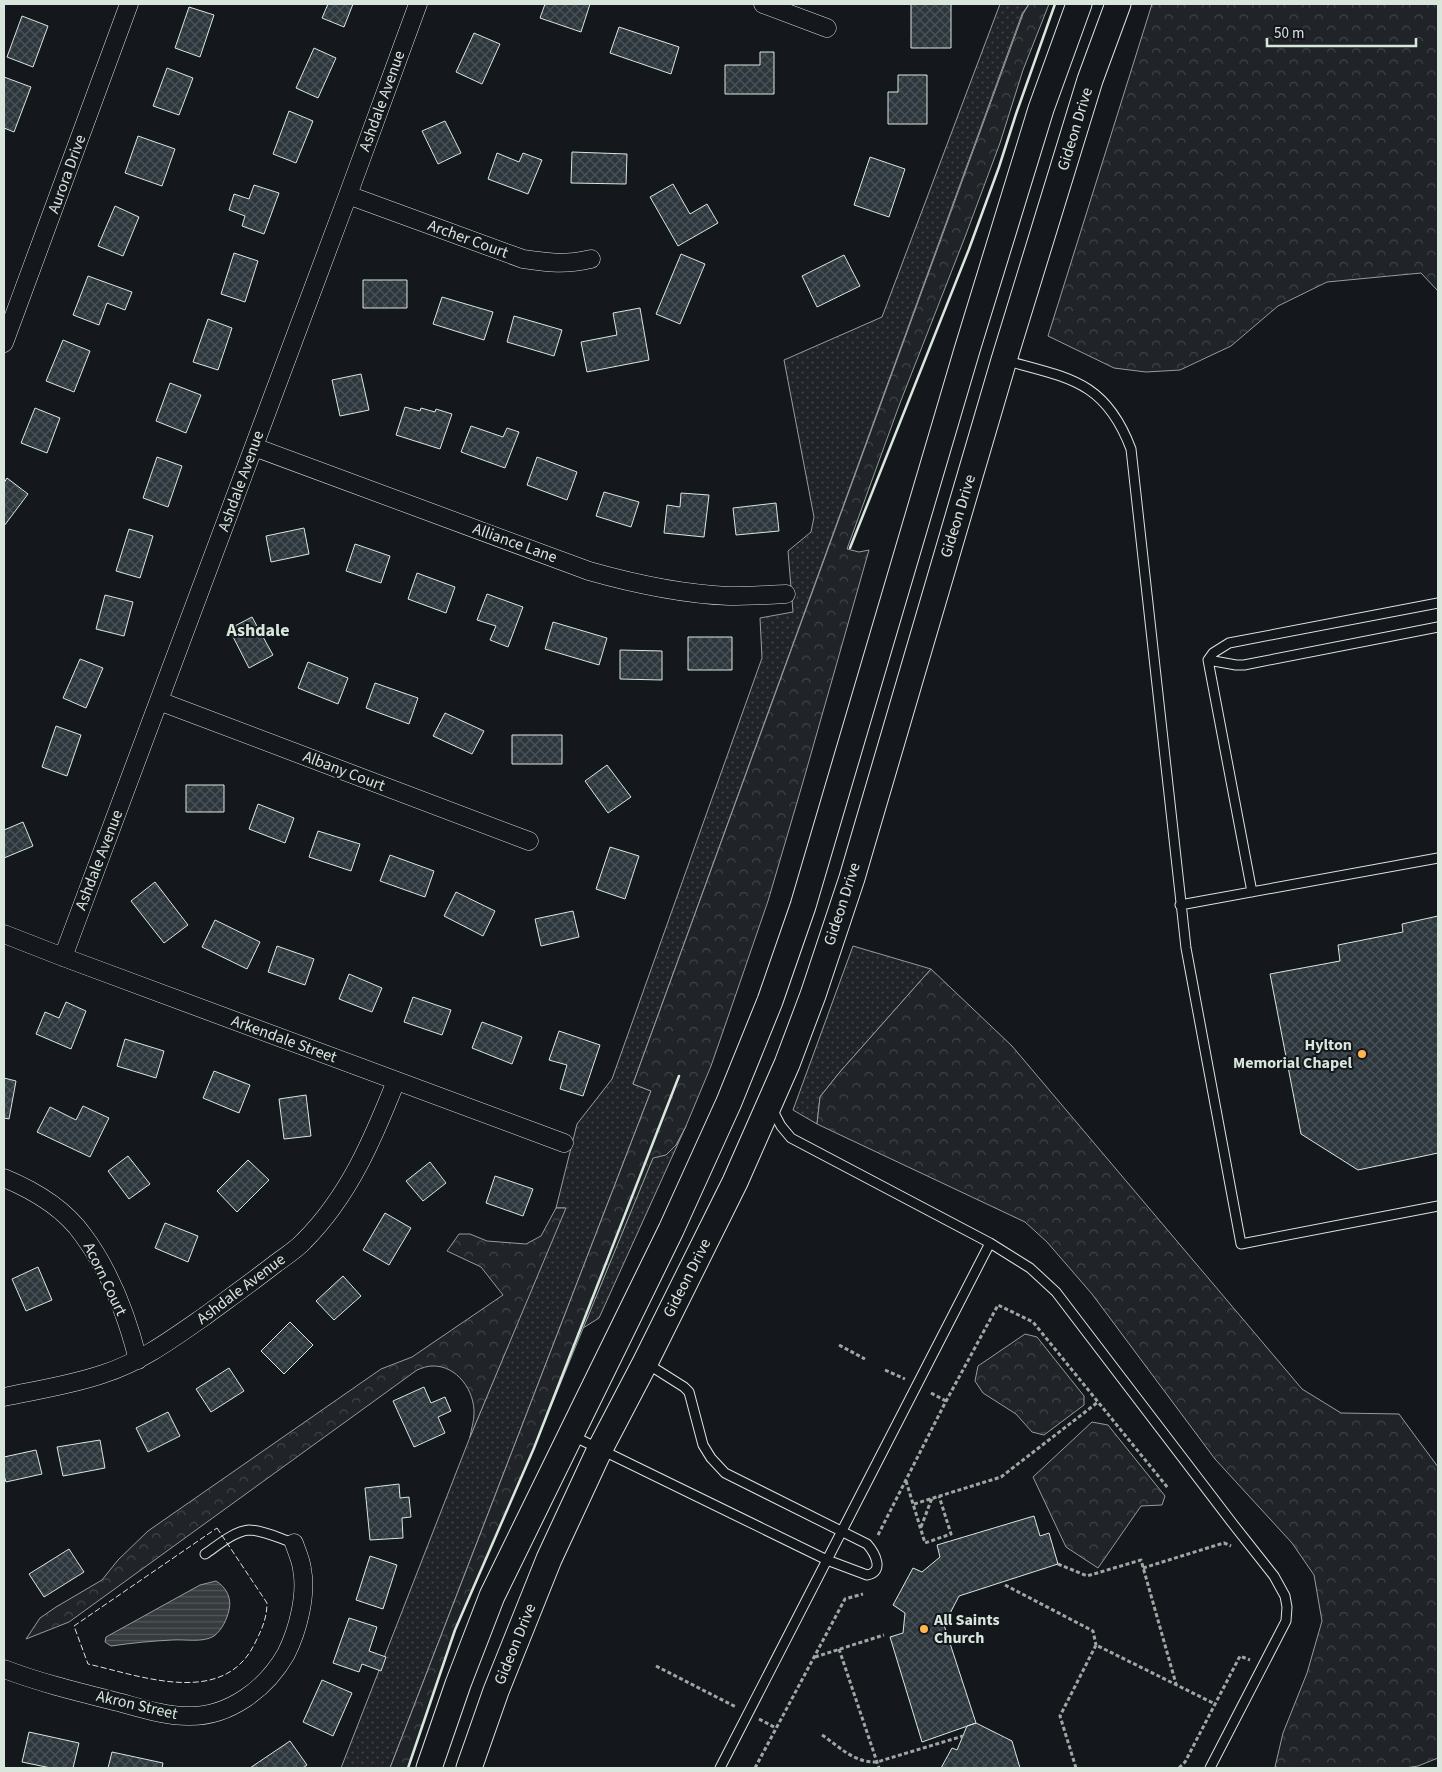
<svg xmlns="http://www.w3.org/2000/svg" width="1442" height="1772" viewBox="0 0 1442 1772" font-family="'Source Sans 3',sans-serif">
  <defs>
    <pattern id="grass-dots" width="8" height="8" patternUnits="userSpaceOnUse" patternTransform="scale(1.25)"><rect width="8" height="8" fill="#202428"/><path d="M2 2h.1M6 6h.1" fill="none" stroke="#404447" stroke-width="1.8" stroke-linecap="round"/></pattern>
    <pattern id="forest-crowns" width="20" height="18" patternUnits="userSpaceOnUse" patternTransform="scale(1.25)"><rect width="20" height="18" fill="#202428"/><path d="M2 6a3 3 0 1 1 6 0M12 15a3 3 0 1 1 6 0" fill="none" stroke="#404447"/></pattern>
    <pattern id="water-rules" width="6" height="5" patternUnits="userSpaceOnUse" patternTransform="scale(1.25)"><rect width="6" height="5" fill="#363b3e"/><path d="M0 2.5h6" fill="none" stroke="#525759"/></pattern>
    <pattern id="building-cross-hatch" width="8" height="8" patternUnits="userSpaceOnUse" patternTransform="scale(1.25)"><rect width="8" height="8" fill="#2c363c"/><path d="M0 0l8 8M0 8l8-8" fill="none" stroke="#4a5358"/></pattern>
  </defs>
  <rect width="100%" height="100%" fill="#14181c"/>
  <!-- grass -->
  <path fill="url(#grass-dots)" stroke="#939e99" d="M1000,4h29l-7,10 -389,1070 18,7 -261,677h-49l129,-331 95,-229h-9l21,-84 35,-45 150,-421 -2,-40 33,-6 -5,-61 23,-19 3,-15 -30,-157 98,-43z
    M853,946l78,23 -92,104 -19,24 -3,27 -24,-14z
    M686,1126l-87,192 -16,10 70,-171 23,-12z"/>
  <!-- forest -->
  <path fill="url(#forest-crowns)" stroke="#939e99" d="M1029,4h20l-26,66 -23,73 -35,94 -65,166 -53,146 12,3 10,-2 -66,232 -35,119 -32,93 -25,72 -25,60 -10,19 -10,10 -13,3 -119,290 -79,182 -47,138h-18l261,-677 -18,-7 390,-1070z
    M1152,4h286v287l-17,-18 -94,9 -49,24 -47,40 -51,24 -34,2 -32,-4 -66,-32z
    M931,969l81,77 290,343 39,24 58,1 39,53v291l-20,8 -13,2h-124l-6,-1 8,-34 24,-60 15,-52 -8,-46 -22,-32 -77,-84 -123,-165 -45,-52 -22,-20 -208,-98 3,-27 19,-24z
    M556,1208h10l-96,229c1,-7 4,-16 4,-23 1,-23 -17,-49 -42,-48 -5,0 -10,2 -15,4l-348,252 -43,17 14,-21 16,-11 46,-27 16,-20 30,-29 233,-162 31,-12 91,-62 -22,-28 -34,-16 12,-17h11l17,7 39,3 15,-8z
    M1025,1334l12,3 47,59v9l-40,30 -12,-3 -16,-18 -33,-21 -8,-12 3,-15z
    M1092,1422l16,3 57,71 -3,9 -21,1 -43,62 -32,-21 -33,-70z"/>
  <!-- water -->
  <path fill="url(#water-rules)" stroke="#939e99" d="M216,1581c10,6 16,17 13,29 -2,9 -7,20 -15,26 -11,7 -29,3 -42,4 -20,1 -41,3 -61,6l-6,-4 1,-5 94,-52z"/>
  <!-- building -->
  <path fill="url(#building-cross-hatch)" stroke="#d8e6dc" d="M328,4h25l-9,23 -22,-9z
    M545,4h45l-9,28 -41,-14z
    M911,4h40v44h-40z
    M189,7l25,8 -14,42 -25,-9z
    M22,16l26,10 -15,41 -26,-10z
    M619,27l60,20 -8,27 -61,-21z
    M474,33l26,11 -18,40 -26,-12z
    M314,48l22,10 -18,40 -22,-10z
    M760,52h14v42h-49v-29h35z
    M167,68l26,10 -14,37 -26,-9z
    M898,75h29v49h-39v-32h10z
    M4,77l27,10 -17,45 -10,-4z
    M289,111l24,10 -17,42 -23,-9z
    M445,121l16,32 -23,11 -16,-33z
    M138,136l37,13 -13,37 -37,-13z
    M572,152l55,2 -1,30 -55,-1z
    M497,153l22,9 4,-9 19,7 -14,34 -40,-15z
    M870,157l35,12 -16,48 -35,-12z
    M673,184l17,30 17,-10 11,19 -40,23 -28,-49z
    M254,185l25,8 -15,41 -22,-8 3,-10 -16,-6 5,-16 15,5z
    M115,206l24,11 -16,39 -25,-10z
    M234,253l24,8 -13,41 -24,-8z
    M681,254l24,10 -25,60 -24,-10z
    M844,255l16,31 -43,21 -15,-31z
    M88,276l44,16 -7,18 -18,-7 -8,22 -26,-10z
    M363,280h44v28h-44z
    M442,297l51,15 -9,28 -51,-16z
    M640,308l9,52 -62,12 -6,-30 36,-7 -4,-22z
    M514,316l48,14 -8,26 -47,-14z
    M208,319l24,9 -14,42 -25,-8z
    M63,340l27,11 -16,41 -28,-11z
    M361,374l8,36 -29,6 -8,-36z
    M170,383l31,12 -15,38 -30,-12z
    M405,407l15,4 1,-3 14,4 1,-3 16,5 -12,35 -44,-14z
    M35,408l25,10 -13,35 -26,-10z
    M471,426l32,11 4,-9 12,4 -14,36 -44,-16z
    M157,457l25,9 -14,41 -25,-9z
    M537,457l40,15 -10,28 -40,-15z
    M7,478l21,16 -24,32v-43z
    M604,492l35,10 -8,25 -35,-11z
    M681,493l28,2 -5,42 -40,-4 3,-28 13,2z
    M776,503l3,28 -43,4 -3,-27z
    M304,528l5,26 -38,8 -5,-26z
    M129,529l24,7 -13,42 -24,-7z
    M355,544l35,12 -9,27 -35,-12z
    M417,573l38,14 -9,26 -38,-14z
    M487,594l36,13 -15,40 -18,-7 6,-14 -19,-6z
    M105,595l28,7 -9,34 -28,-7z
    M252,617l21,38 -24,13 -20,-39z
    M553,622l54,16 -8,27 -54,-16z
    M688,637h44v33h-44z
    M620,650l42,1v29l-42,-1z
    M80,659l23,9 -17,40 -23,-10z
    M308,662l40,16 -10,26 -40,-16z
    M375,683l43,15 -9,26 -43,-16z
    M445,713l39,18 -12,23 -39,-18z
    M56,726l25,9 -14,41 -25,-9z
    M512,735h50v29h-50z
    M607,765l24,32 -23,16 -23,-32z
    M186,785h38v27h-38z
    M258,804l36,14 -9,25 -36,-14z
    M23,822l10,24 -29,12v-28z
    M318,831l42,13 -9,27 -42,-14z
    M610,847l29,9 -14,43 -29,-10z
    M390,855l44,16 -9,26 -45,-16z
    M155,882l33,43 -24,18 -33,-42z
    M456,892l39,19 -12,25 -39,-20z
    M573,911l6,26 -38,9 -6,-27z
    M1438,916v237l-80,17 -57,-36 -31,-160 70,-13 -2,-16 65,-13 -1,-8z
    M215,920l45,22 -13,27 -45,-22z
    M277,946l37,13 -9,26 -37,-13z
    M349,974l33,14 -10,24 -33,-13z
    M413,997l38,13 -9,25 -38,-13z
    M66,1002l20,9 -15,38 -35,-15 9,-22 14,6z
    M482,1022l40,15 -10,27 -40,-16z
    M559,1031l41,14 -17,51 -23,-7 7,-24 -18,-5z
    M125,1039l39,12 -8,27 -39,-12z
    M214,1071l36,14 -11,28 -36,-15z
    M4,1078l12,3 -7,38 -5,-1z
    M306,1095l5,41 -27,3 -5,-40z
    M83,1106l26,12 -19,39 -53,-25 13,-25 26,13z
    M128,1156l22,28 -21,15 -21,-28z
    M248,1160l21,20 -32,32 -20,-21z
    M430,1162l16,21 -23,18 -17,-20z
    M495,1176l38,13 -10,27 -37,-13z
    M385,1213l26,15 -22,37 -26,-15z
    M165,1223l33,13 -10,26 -33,-14z
    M38,1267l14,33 -26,11 -14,-32z
    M343,1276l18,20 -27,24 -18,-19z
    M290,1322l23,23 -29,29 -23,-23z
    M229,1368l15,23 -33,21 -15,-23z
    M424,1387l7,16 14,-6 6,14 -13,6 7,16 -31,14 -21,-46z
    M168,1412l12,24 -32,16 -12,-24z
    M100,1440l5,28 -42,8 -6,-29z
    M36,1450l6,24 -36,8 -2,-7v-18z
    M399,1484l1,14 9,-1 2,20 -9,1 1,20 -33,2 -5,-52z
    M1034,1516l6,20 9,-3 9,31 -99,32 -15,29 32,98 -54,19 -32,-105 13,-4 2,-20 -12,-8 20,-37 9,4 18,-15 -3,-12z
    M69,1549l15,23 -40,25 -15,-23z
    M370,1556l27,9 -14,44 -27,-9z
    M349,1618l28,9 -8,24 17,6 -5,14 -19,-7 -3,8 -26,-9z
    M322,1680l30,13 -19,43 -30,-14z
    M976,1723l36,18 8,27h-79l11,-20 5,2 10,-24z
    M29,1732l50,11 -6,25h-22l-29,-6z
    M290,1741l17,24 -4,3h-53z
    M112,1752l51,11 -1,5h-54z"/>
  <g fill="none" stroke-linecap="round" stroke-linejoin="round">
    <defs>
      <path id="service" d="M1004,360c64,18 101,20 127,89l55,499 55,296 197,-38
        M1208,660l28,5h8l194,-38
        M1252,892l-44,-232 5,-7 16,-10 209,-40
        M1180,905l258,-47
        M772,1109l9,17 10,12 199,105 40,25 26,24 177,232 41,52 11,20 2,11 -1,14 -76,147
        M573,1436l254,124 40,15c18,-3 8,-22 0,-31l-142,-71 -14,-15 -8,-13 -14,-53 -5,-5 -38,-24
        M205,1554c12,-8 29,-23 44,-24 15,0 31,9 45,13
        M720,1768l270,-525"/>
      <path id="minor" d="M763,4l64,24
        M348,195l175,64c27,4 42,6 68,0
        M4,343l125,-339
        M254,447l335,124c46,13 92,23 140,25 19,0 38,-1 57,-2
        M159,701l370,140
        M4,934l59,23 501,186
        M63,957l285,-762 70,-191
        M4,1178c29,12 60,30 79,57 27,36 44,81 55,125
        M4,1397c33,-7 67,-12 99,-23 38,-12 69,-35 102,-58 23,-17 47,-34 70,-52 9,-7 21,-14 29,-23 45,-45 69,-102 92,-160
        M4,1669c34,13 70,22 106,31 25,6 52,16 78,16 41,1 78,-27 98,-62 12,-24 21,-59 16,-85 -1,-9 -5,-17 -8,-26"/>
      <path id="secondary" d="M429,1768l29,-84 34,-88 179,-366 58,-128 41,-101 33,-95 164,-556 74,-241 38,-105
        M469,1768l27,-77 53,-132 51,-110 45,-86 90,-181 52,-118 26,-69 39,-117 152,-518 86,-280 28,-76"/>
    </defs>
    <!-- service casing -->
    <use href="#service" stroke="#d8e6dc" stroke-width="11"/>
    <!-- minor casing -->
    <use href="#minor" stroke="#d8e6dc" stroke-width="19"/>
    <!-- secondary casing -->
    <use href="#secondary" stroke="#d8e6dc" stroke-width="27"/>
    <!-- path -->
    <path stroke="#9da8a2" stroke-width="3" stroke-dasharray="4 2.5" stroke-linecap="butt" d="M839,1345l26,14
      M885,1370l20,9
      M931,1393l15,8
      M906,1481l19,62 26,-9 -12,-38
      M914,1504l87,-27 97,-75
      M921,1527l11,-29
      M878,1535l66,-130 54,-100 35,17 135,166
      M1058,1564l29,12 54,-16 35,124
      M1143,1568l74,-23 7,-2 7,3
      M1005,1585l88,46 3,14
      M839,1649l40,119
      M815,1657l69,-22
      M656,1666l80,41
      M759,1719l17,9
      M822,1735c18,12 32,28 55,27l86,-26
      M755,1768l90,-169 18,-5
      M1076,1768l-16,-52 36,-71 119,59
      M1179,1768l6,-6 55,-106 10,4"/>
    <!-- service -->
    <use href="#service" stroke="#14181c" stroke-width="9"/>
    <!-- minor -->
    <use href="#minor" stroke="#14181c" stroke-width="18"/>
    <!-- secondary -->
    <use href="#secondary" stroke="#14181c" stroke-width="25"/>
    <!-- fence -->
    <path stroke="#d8e6dc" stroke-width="1" stroke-dasharray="6 2.5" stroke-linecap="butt" d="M217,1528l50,75c0,15 -5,26 -12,40 -31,65 -114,33 -167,21l-14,-38z"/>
    <!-- wall -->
    <path stroke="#d8e6dc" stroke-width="2.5" d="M850,548l119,-299 30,-82 17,-53 39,-110
      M408,1768l47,-138 79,-182 145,-372"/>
  </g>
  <!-- markers -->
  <g fill="#ffb74d" stroke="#14181c" stroke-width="2">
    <circle cx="1362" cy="1054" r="5"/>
    <circle cx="924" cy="1629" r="5"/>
  </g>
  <g text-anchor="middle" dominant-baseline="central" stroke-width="4" stroke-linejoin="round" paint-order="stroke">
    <!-- street labels -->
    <g font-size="16" fill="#d8e6dc" stroke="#14181c">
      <text transform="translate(382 101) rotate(-70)">Ashdale Avenue</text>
      <text transform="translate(1075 129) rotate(-73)">Gideon Drive</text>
      <text transform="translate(67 174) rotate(-70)">Aurora Drive</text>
      <text transform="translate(468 239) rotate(20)">Archer Court</text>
      <text transform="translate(241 481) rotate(-70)">Ashdale Avenue</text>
      <text transform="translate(958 516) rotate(-73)">Gideon Drive</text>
      <text transform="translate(515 543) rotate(20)">Alliance Lane</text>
      <text transform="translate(344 771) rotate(21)">Albany Court</text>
      <text transform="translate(99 860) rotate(-69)">Ashdale Avenue</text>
      <text transform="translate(842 904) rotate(-72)">Gideon Drive</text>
      <text transform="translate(284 1039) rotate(20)">Arkendale Street</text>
      <text transform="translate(687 1278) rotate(-63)">Gideon Drive</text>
      <text transform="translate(105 1279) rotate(64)">Acorn Court</text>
      <text transform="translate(241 1289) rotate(-37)">Ashdale Avenue</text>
      <text transform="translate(515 1644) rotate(-68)">Gideon Drive</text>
      <text transform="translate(137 1705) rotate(13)">Akron Street</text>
    </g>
    <!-- poi labels -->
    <g font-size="16" font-weight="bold" fill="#d8e6dc" stroke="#14181c" text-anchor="end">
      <text x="1352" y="1045">Hylton<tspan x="1352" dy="18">Memorial Chapel</tspan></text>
      <text x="934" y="1620" text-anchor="start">All Saints<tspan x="934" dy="18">Church</tspan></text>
    </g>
    <!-- neighbourhood labels -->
    <g font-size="18" font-weight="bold" fill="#d8e6dc" stroke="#14181c">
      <text x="258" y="630">Ashdale</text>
    </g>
  </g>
  <!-- border -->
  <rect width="1442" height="1772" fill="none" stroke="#d8e6dc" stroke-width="10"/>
  <!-- scale -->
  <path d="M1267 38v8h149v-8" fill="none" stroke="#d8e6dc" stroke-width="2.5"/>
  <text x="1274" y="38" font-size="15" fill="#d8e6dc" stroke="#14181c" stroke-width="4" paint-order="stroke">50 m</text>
</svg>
